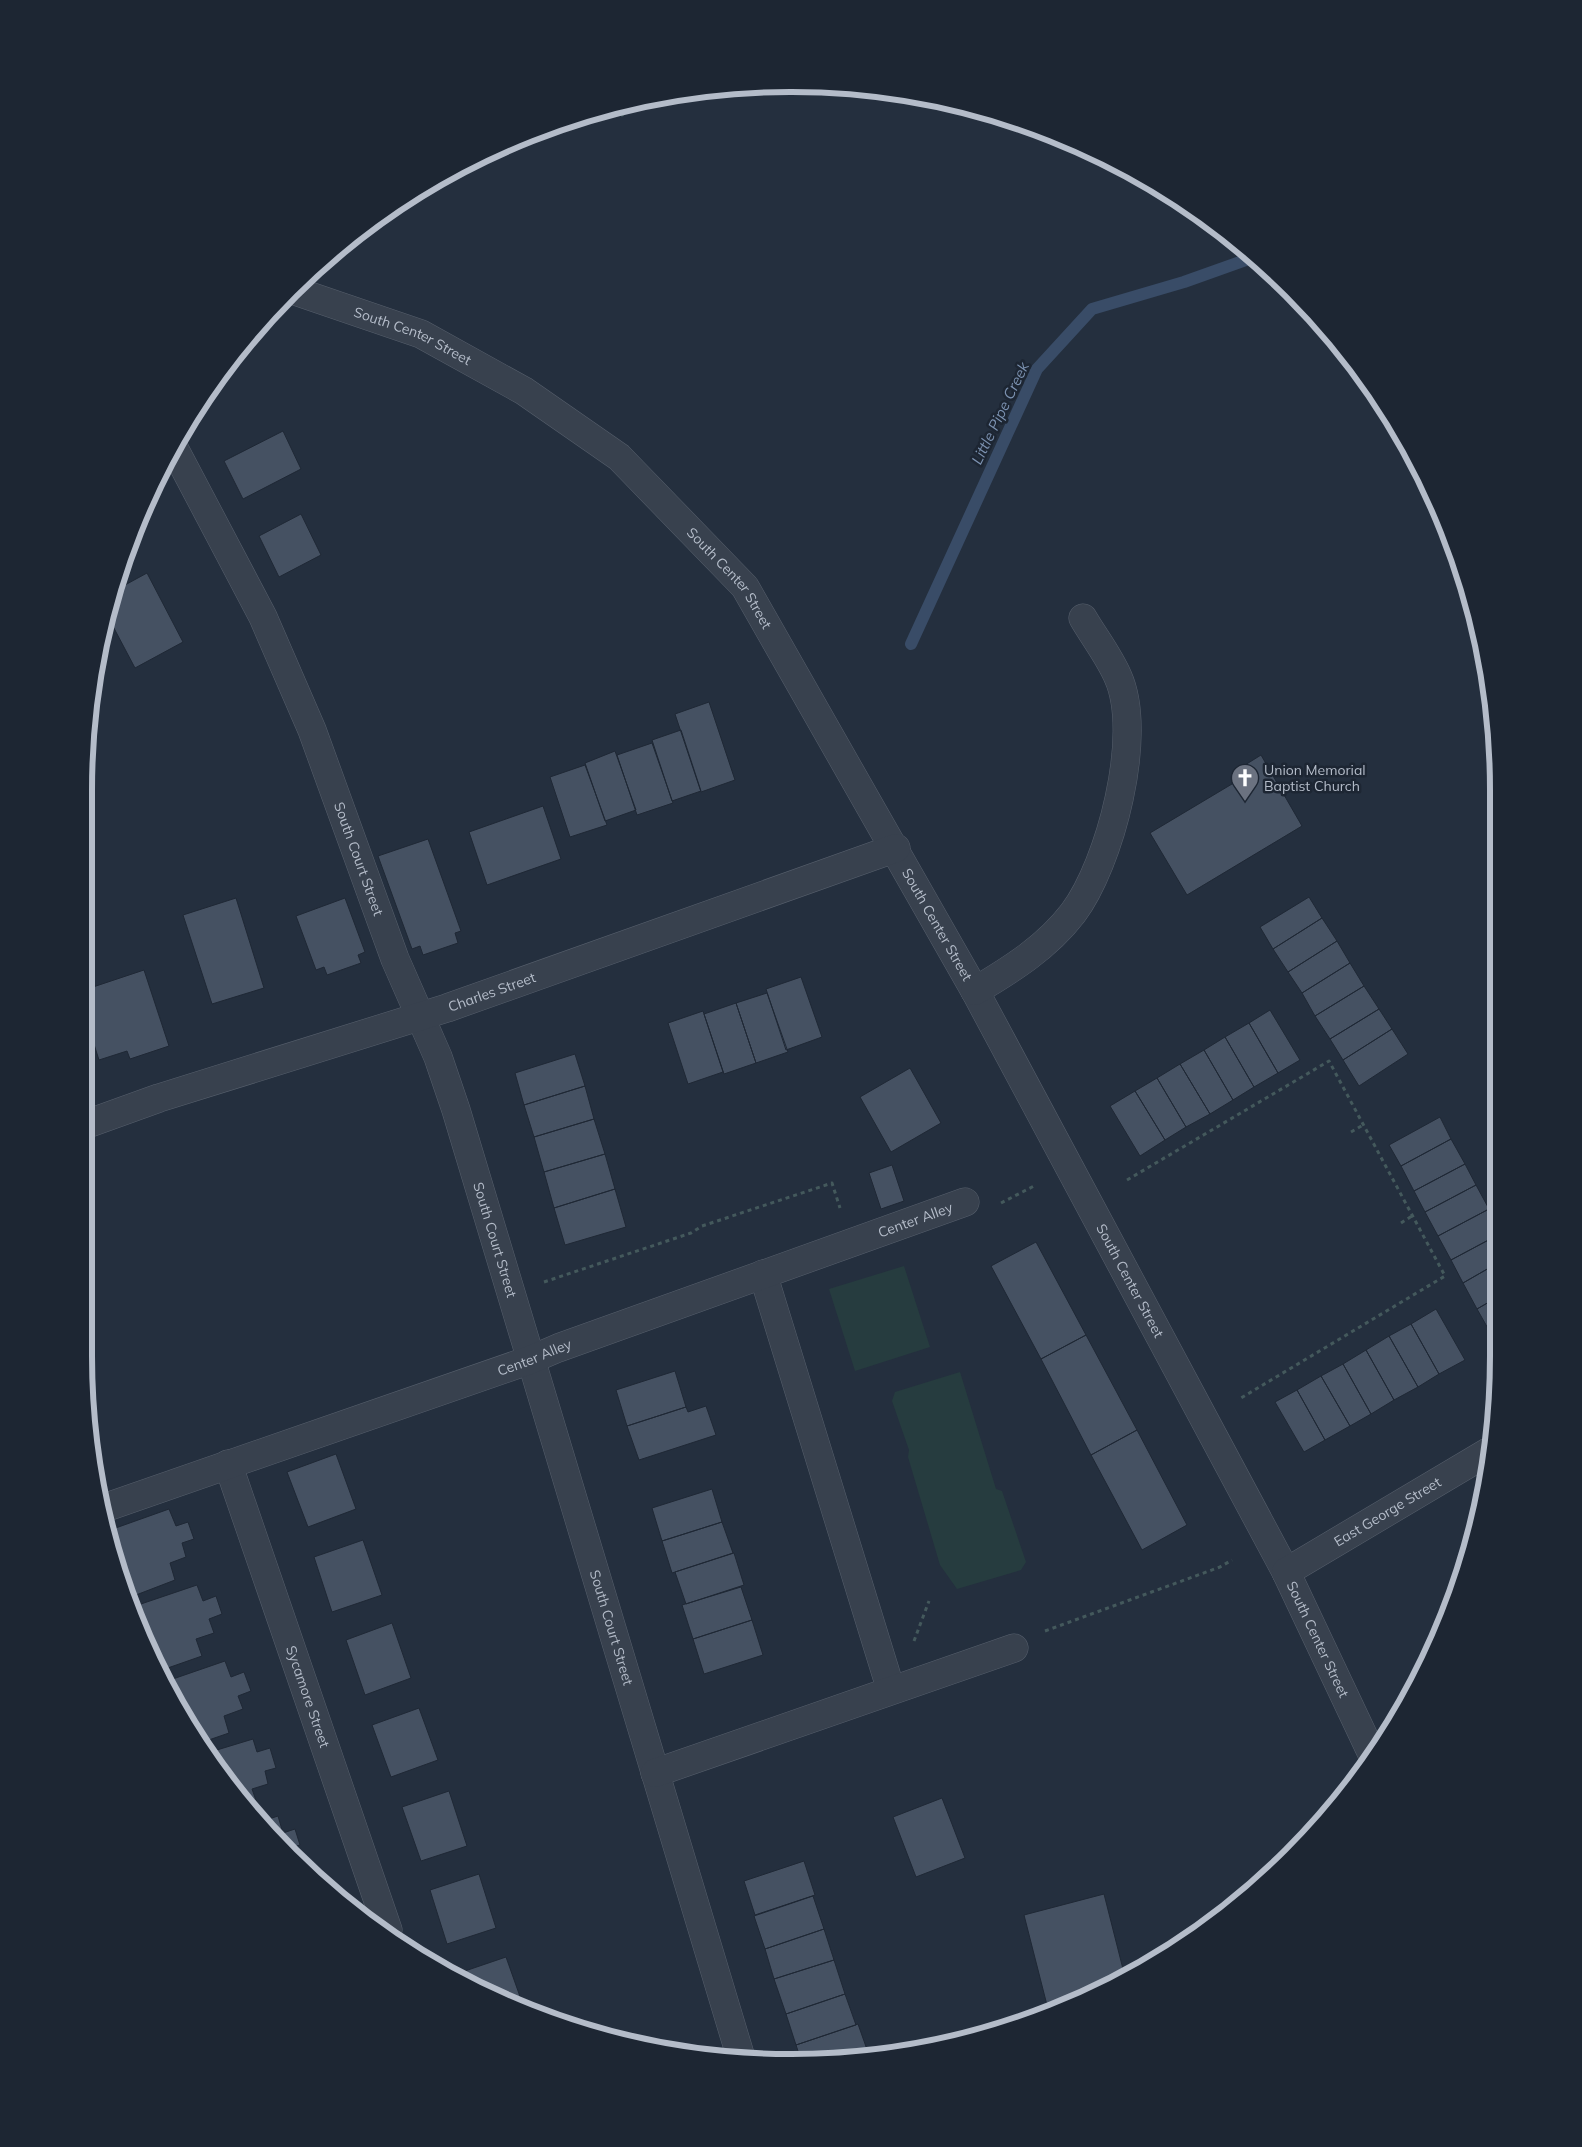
<svg xmlns="http://www.w3.org/2000/svg" width="1582" height="2147" viewBox="0 0 1582 2147" font-family="Mulish,sans-serif">
  <rect width="100%" height="100%" fill="#242f3e"/>
  <!-- green -->
  <path fill="#263c3f" d="M904,1266l26,81 -75,24 -26,-82z
    M960,1372l36,117 6,2 24,71 -5,8 -64,19 -17,-24 -32,-108 1,-7 -17,-49 3,-9z"/>
  <g fill="none" stroke-linecap="round" stroke-linejoin="round">
    <!-- stream -->
    <path stroke="#394c67" stroke-width="12" d="M911,644l126,-275 55,-60 92,-27 70,-25"/>
  </g>
  <!-- building -->
  <path fill="#455162" stroke="#1f2835" d="M283,431l18,38 -58,30 -19,-38z
    M301,514l20,41 -42,22 -20,-41z
    M147,573l36,69 -48,26 -28,-53 7,-24z
    M709,702l26,78 -34,12 -26,-78z
    M681,730l20,61 -29,10 -20,-61z
    M652,743l21,60 -36,12 -20,-60z
    M615,751l21,59 -31,11 -20,-58z
    M1261,755l41,71 -115,69 -37,-62 92,-55 -5,-8z
    M585,765l22,60 -37,12 -20,-60z
    M543,806l18,53 -74,26 -18,-53z
    M428,839l33,92 -6,2 3,10 -35,12 -3,-9 -8,3 -34,-93z
    M1309,897l13,21 -49,31 -13,-22z
    M236,898l28,90 -52,16 -29,-89z
    M345,898l20,54 -7,3 3,8 -34,12 -3,-8 -8,3 -20,-54z
    M1322,918l15,23 -49,31 -15,-23z
    M1337,941l13,22 -48,30 -14,-21z
    M1350,963l14,23 -49,30 -13,-23z
    M144,970l25,76 -39,13 -3,-8 -28,9 -15,-47v-23z
    M801,977l21,60 -36,13 -20,-61z
    M1364,986l15,23 -49,30 -15,-23z
    M767,993l21,59 -32,11 -20,-60z
    M736,1003l20,60 -32,11 -20,-60z
    M1379,1009l13,20 -49,31 -13,-21z
    M1270,1010l30,50 -22,13 -29,-50z
    M703,1011l20,61 -35,12 -20,-61z
    M1249,1023l29,50 -24,14 -29,-50z
    M1392,1029l16,25 -49,32 -16,-26z
    M1225,1037l29,50 -21,13 -29,-50z
    M1204,1050l29,50 -23,14 -30,-50z
    M575,1054l10,32 -61,19 -9,-32z
    M1180,1064l30,50 -24,13 -29,-49z
    M910,1068l31,55 -50,29 -31,-55z
    M1157,1078l29,49 -21,13 -30,-49z
    M585,1086l9,33 -60,18 -10,-32z
    M1135,1091l30,49 -25,16 -30,-50z
    M1440,1117l11,22 -50,27 -12,-21z
    M594,1119l11,35 -61,18 -10,-35z
    M1451,1139l14,25 -51,27 -13,-25z
    M605,1154l10,35 -61,19 -10,-36z
    M1465,1164l11,21 -51,27 -11,-21z
    M892,1165l12,36 -23,8 -12,-36z
    M1476,1185l13,24 -51,27 -13,-24z
    M615,1189l11,38 -61,18 -11,-37z
    M1489,1209l7,12v15l-45,24 -13,-24z
    M1496,1236v28l-33,19 -12,-23z
    M1036,1242l50,93 -45,24 -50,-93z
    M1496,1264v34l-19,11 -14,-26z
    M1496,1298v31l-6,3 -13,-23z
    M1436,1309l29,51 -26,14 -28,-50z
    M1411,1324l28,50 -21,13 -29,-51z
    M1086,1335l51,95 -46,25 -50,-96z
    M1389,1336l29,51 -24,13 -28,-50z
    M1366,1350l28,50 -23,14 -28,-50z
    M1343,1364l28,50 -21,12 -29,-50z
    M675,1371l11,36 -59,19 -11,-36z
    M1321,1376l29,50 -25,14 -28,-50z
    M1297,1390l28,50 -21,12 -29,-50z
    M706,1406l10,29 -77,25 -12,-34 59,-19 2,5z
    M1137,1430l50,95 -45,25 -51,-95z
    M336,1454l20,55 -48,18 -21,-55z
    M712,1489l10,33 -60,19 -10,-33z
    M169,1509l7,17 12,-4 6,17 -12,4 4,14 -16,6 5,17 -39,15 -8,-21 -7,3 -9,-25 5,-2 -7,-20z
    M722,1522l11,31 -61,20 -10,-32z
    M363,1540l19,55 -50,17 -18,-55z
    M734,1553l10,32 -58,19 -11,-32z
    M197,1585l6,16 13,-5 6,18 -13,5 5,14 -18,6 6,17 -40,14 -8,-21 -4,1 -12,-23 4,-2 -7,-19z
    M741,1587l11,33 -59,19 -11,-34z
    M752,1620l11,35 -59,19 -11,-35z
    M392,1623l19,55 -46,17 -19,-55z
    M225,1661l6,16 13,-5 7,19 -13,5 5,13 -19,7 5,17 -29,10 -33,-62z
    M419,1708l19,52 -47,17 -19,-52z
    M253,1739l4,13 13,-4 6,20 -11,3 3,13 -16,5 6,17 -4,1 -47,-54z
    M449,1791l18,55 -46,15 -19,-54z
    M942,1798l23,60 -49,19 -23,-60z
    M278,1816l5,17 12,-4 5,16 -10,3 -24,-28z
    M804,1861l11,34 -60,20 -11,-34z
    M479,1874l17,54 -49,16 -17,-54z
    M1104,1894l20,79 -62,36 -13,4 -25,-98z
    M813,1896l11,33 -59,20 -11,-33z
    M824,1929l10,31 -60,19 -9,-30z
    M506,1957l17,48 -45,-15 -17,-11 -2,-6z
    M834,1960l11,34 -59,20 -12,-35z
    M845,1994l11,31 -60,20 -10,-31z
    M858,2024l12,34 -68,5 -6,-18z"/>
  <g fill="none" stroke-linecap="round" stroke-linejoin="round">
    <defs>
      <g id="minor">
        <path id="s1" d="M295,291l126,43 103,57 95,66 126,130 230,404 311,581 86,182"/>
        <path id="s2" d="M175,450l88,167 49,113 83,229 43,98 18,53 285,948"/>
        <path d="M975,991c37,-22 72,-44 98,-78 37,-49 71,-178 45,-236 -9,-21 -24,-40 -35,-59"/>
        <path id="s3" d="M84,1125l75,-27 288,-90 449,-160"/>
        <path d="M763,1274l128,416"/>
        <path id="s4" d="M228,1464l160,466"/>
        <path id="s5" d="M104,1508l426,-148 28,-12 407,-146"/>
        <path id="s6" d="M1286,1572l202,-120"/>
        <path d="M655,1773l359,-125"/>
      </g>
    </defs>
    <!-- minor casing -->
    <use href="#minor" stroke="#565f6c" stroke-width="29"/>
    <!-- path -->
    <path stroke="#44595c" stroke-width="3" stroke-dasharray="4 4" stroke-linecap="butt" d="M616,107l6,8 19,-13
      M1351,1132l12,-7
      M1127,1180l202,-119 116,215 -204,122
      M1001,1203l33,-17
      M1401,1223l11,-7
      M544,1282l147,-49 11,-7 130,-43 8,25
      M1045,1631l175,-64 12,-7
      M914,1641l15,-40"/>
    <!-- minor -->
    <use href="#minor" stroke="#38414e" stroke-width="28"/>
  </g>
  <!-- icons -->
  <defs>
    <symbol id="church-pin" viewBox="-11 -11 22 30"><path d="M0 17L-7.5 6A9.5 9.5 0 1 1 7.5 6Z" fill="#6b7280" stroke="#1d2633"/><path d="M-1.2-6h2.4v3.5h3.3v2.4h-3.3V6h-2.4V-.1h-3.3v-2.4h3.3Z" fill="#fff"/></symbol>
  </defs>
  <g fill-rule="evenodd">
    <use href="#church-pin" x="1229" y="762" width="32" height="43"/>
  </g>
  <g text-anchor="middle" dominant-baseline="central" stroke-width="5" stroke-linejoin="round" paint-order="stroke">
    <!-- street labels -->
    <g font-size="14" fill="#b4bcc9" stroke="#1d2633">
      <text stroke="none"><textPath href="#s1" startOffset="126">South Center Street</textPath></text>
      <text stroke="none"><textPath href="#s1" startOffset="531">South Center Street</textPath></text>
      <text stroke="none"><textPath href="#s2" startOffset="449">South Court Street</textPath></text>
      <text stroke="none"><textPath href="#s1" startOffset="936">South Center Street</textPath></text>
      <text stroke="none"><textPath href="#s3" startOffset="429">Charles Street</textPath></text>
      <text stroke="none"><textPath href="#s5" startOffset="861">Center Alley</textPath></text>
      <text stroke="none"><textPath href="#s2" startOffset="854">South Court Street</textPath></text>
      <text stroke="none"><textPath href="#s1" startOffset="1341">South Center Street</textPath></text>
      <text stroke="none"><textPath href="#s5" startOffset="456">Center Alley</textPath></text>
      <text stroke="none"><textPath href="#s6" startOffset="118">East George Street</textPath></text>
      <text stroke="none"><textPath href="#s2" startOffset="1259">South Court Street</textPath></text>
      <text stroke="none"><textPath href="#s1" startOffset="1746">South Center Street</textPath></text>
      <text stroke="none"><textPath href="#s4" startOffset="246">Sycamore Street</textPath></text>
    </g>
    <!-- poi labels -->
    <g font-size="14" fill="#b4bcc9" stroke="#1d2633" text-anchor="start">
      <text x="1264" y="770">Union Memorial<tspan x="1264" dy="16">Baptist Church</tspan></text>
    </g>
    <!-- water labels -->
    <g font-size="15" font-style="italic" fill="#7c92b1" stroke="#1d2633">
      <text transform="translate(1000 413) rotate(-64)">Little Pipe Creek</text>
    </g>
  </g>
  <!-- crop -->
  <path d="M0 0H1582V2147H0ZM790 92H792A698 698 0 0 1 1490 790V1356A698 698 0 0 1 792 2054H790A698 698 0 0 1 92 1356V790A698 698 0 0 1 790 92Z" fill="#1d2633" fill-rule="evenodd"/>
  <path fill="none" stroke="#b4bcc9" stroke-width="6" d="M790 92H792A698 698 0 0 1 1490 790V1356A698 698 0 0 1 792 2054H790A698 698 0 0 1 92 1356V790A698 698 0 0 1 790 92Z"/>
</svg>
